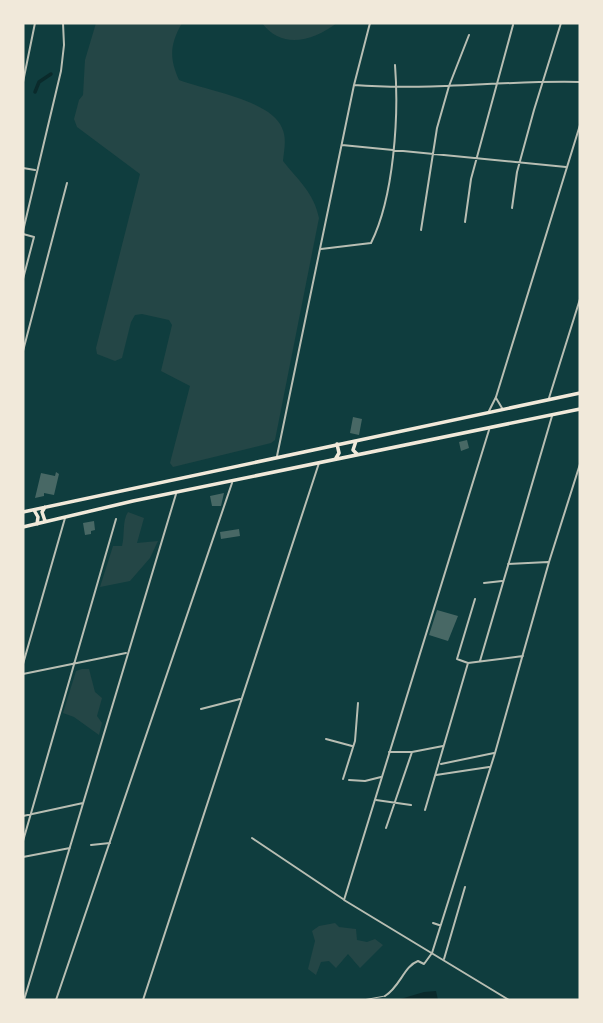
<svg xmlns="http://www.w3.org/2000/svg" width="603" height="1023" viewBox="0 0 603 1023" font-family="'Exo 2',sans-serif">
  <rect width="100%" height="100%" fill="#0f3d3e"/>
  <!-- green -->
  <path fill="#244646" d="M96,23h86c-12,21 -13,35 -3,57 26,10 92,20 103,48 5,10 2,22 1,33 15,19 31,32 36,57l-44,222 -4,3 -98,24 -3,-4 20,-77 -29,-15 11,-46 -3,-5 -27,-6 -7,1 -4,7 -9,36 -7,3 -18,-7 -1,-6 44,-174 -63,-47 -3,-8 5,-19 4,-5 2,-35z
    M262,23h75c-24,18 -55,27 -75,0z
    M128,512l16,6 -7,25 21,-2 -8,17 -20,23 -30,6 13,-41h9c3,-11 0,-25 6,-34z
    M82,669h7l6,23 7,6 -5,18 5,7 -3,12 -25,-18 -11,-4 13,-42z
    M335,923l4,4 17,2 1,11 10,2 8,-3 8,6 -23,23 -12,-14 -12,14 -7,-7 -8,1 -5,13 -8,-6 7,-28 -3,-10 7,-5z"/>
  <!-- water -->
  <path fill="#0a2a2b" d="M436,991l2,9h-41l27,-8z"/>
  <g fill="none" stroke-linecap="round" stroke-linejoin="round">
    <!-- canal -->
    <path stroke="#0a2a2b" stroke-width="3.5" d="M35,92l4,-10 12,-8"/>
  </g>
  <!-- building -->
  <path fill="#486865" d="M353,417l9,2 -3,16 -9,-2z
    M467,440l2,8 -8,3 -2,-9z
    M56,472l3,2 -5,21 -10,-2v3l-9,2 6,-25 14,3z
    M224,493l-3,13h-9l-2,-10z
    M94,521l1,9 -4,1v3l-6,1 -2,-12z
    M239,529l1,7 -19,3 -1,-7z
    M437,610l21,6 -10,25 -19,-6z"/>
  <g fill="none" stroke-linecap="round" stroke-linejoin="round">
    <!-- service -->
    <path stroke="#b8beb3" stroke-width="1" d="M363,1000l22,-4"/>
    <!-- minor -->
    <path stroke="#b8beb3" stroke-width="2" d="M420,23h10
      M23,82l12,-59
      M354,85c76,6 151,-5 226,-3
      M342,145l224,22
      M23,168l12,2
      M512,208l5,-36 17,-62 27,-87
      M465,222l6,-43 42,-154
      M421,230l16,-102 12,-42 20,-51
      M23,231l38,-160 3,-26 -1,-22
      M23,234l11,3 -11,42
      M321,249l50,-6c23,-46 28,-127 24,-178
      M23,351l44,-168
      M549,398l31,-99
      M277,456l77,-371 16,-62
      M508,564l40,-2
      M484,583l18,-2
      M475,599l-18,60 11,4 55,-7
      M480,661l72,-245
      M23,664l42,-146
      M23,674l103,-21
      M201,709l39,-10
      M326,739l26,7
      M389,752h23l31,-6
      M441,764l53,-11
      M436,775l53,-8
      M343,779l12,-38 3,-38
      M349,780l16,1 16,-4
      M376,800l35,5
      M425,810l43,-147
      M23,816l60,-13
      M386,828l26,-76
      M252,838l91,61
      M23,841l93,-322
      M91,845l19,-2
      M23,857l47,-9
      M433,923l6,2
      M444,959l21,-72
      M385,996c15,-9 19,-30 33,-35l6,3 8,-11 63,-200 54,-191 31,-98
      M24,1000l152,-506
      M56,1000l176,-517
      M143,1000l176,-537"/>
    <!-- tertiary -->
    <path stroke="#b8beb3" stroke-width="2" d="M496,398l6,10
      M489,411l7,-14 84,-272
      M489,430l-145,470 165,100"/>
    <!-- trunk -->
    <path stroke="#f1e9da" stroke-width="3.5" d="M356,441l-3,9 4,4
      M336,458l3,-5 -2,-9
      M45,507l-3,5 3,9
      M34,510l4,7 -1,7
      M23,512l557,-119
      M23,527l110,-26 447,-92"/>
  </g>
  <!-- border -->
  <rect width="603" height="1023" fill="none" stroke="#f1e9da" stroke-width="49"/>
</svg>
